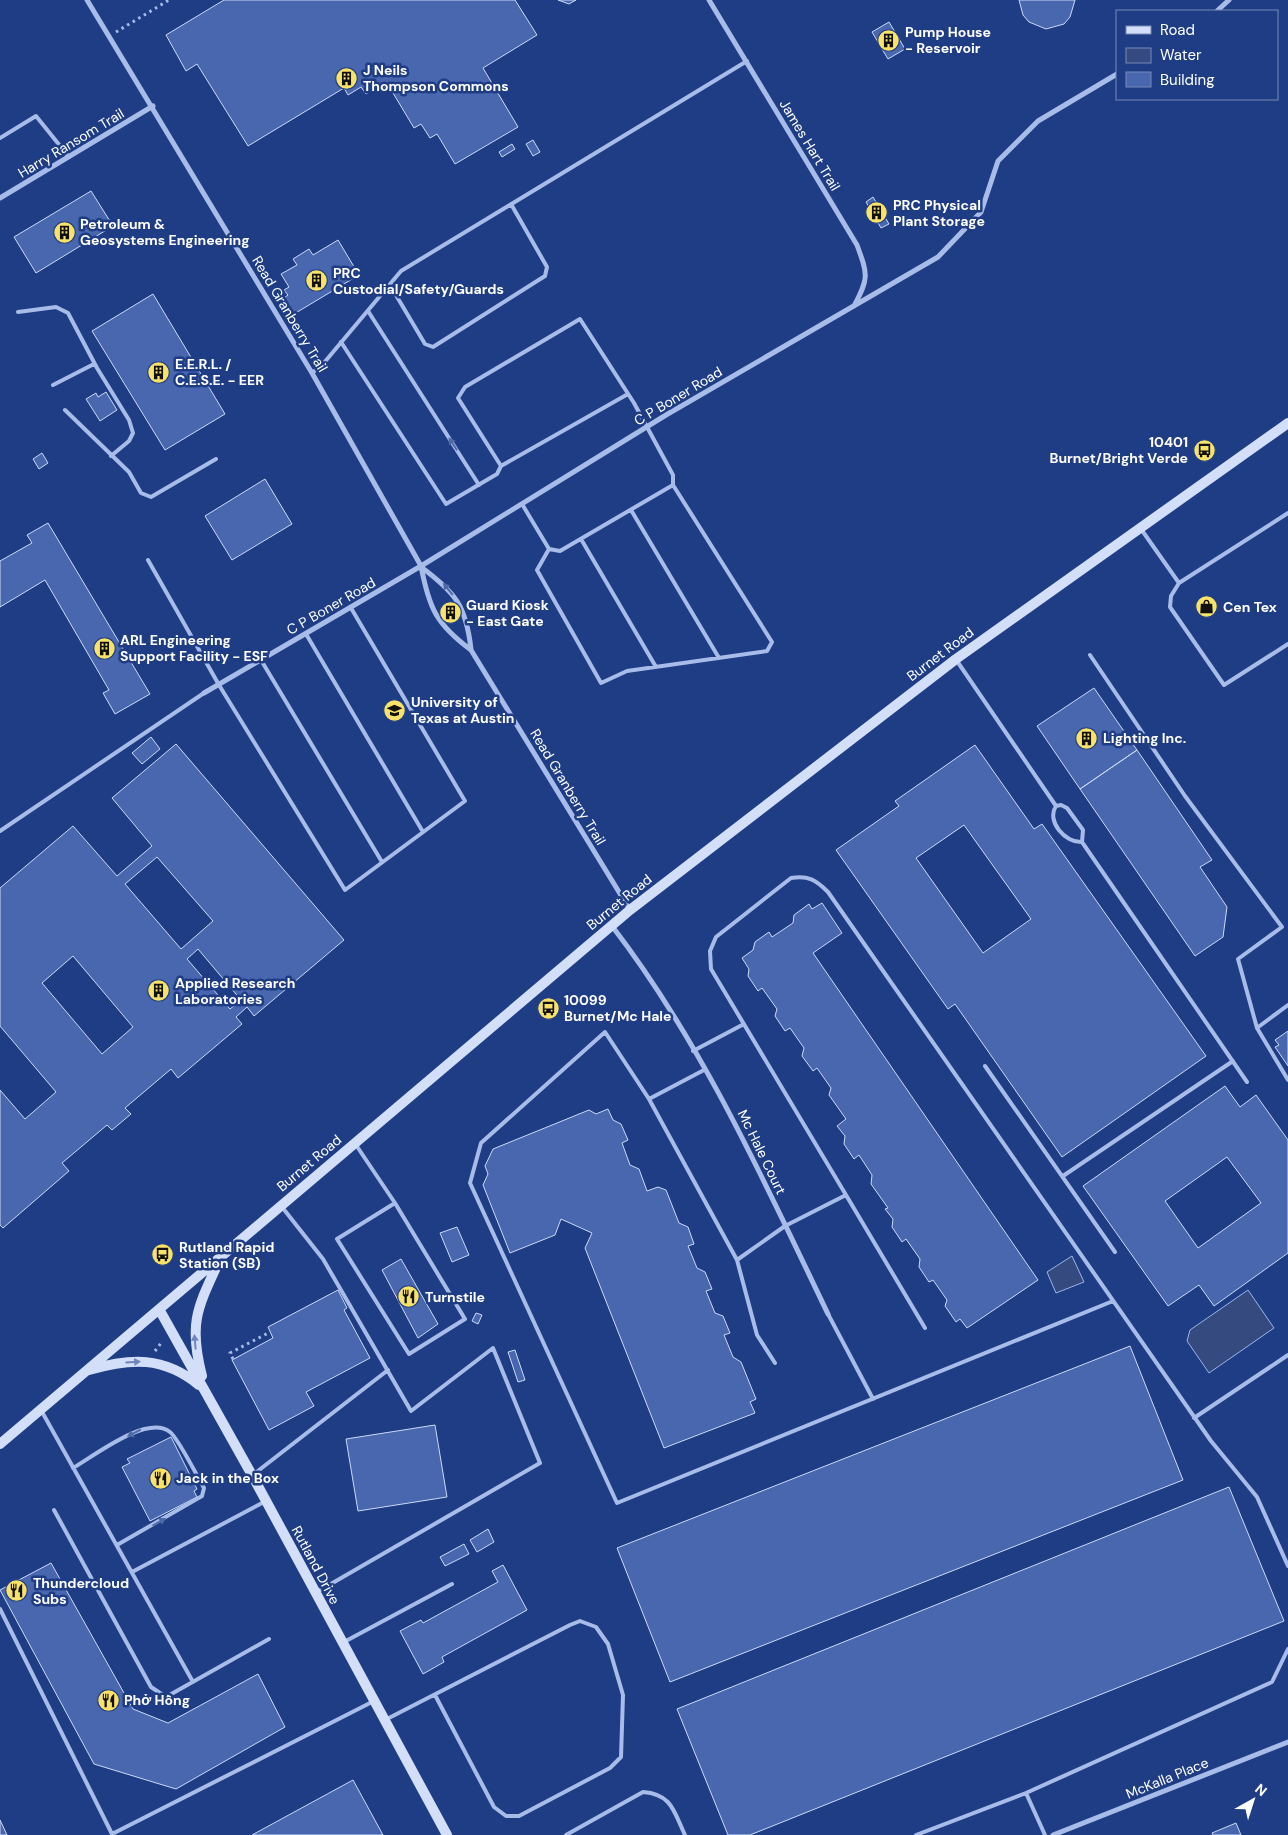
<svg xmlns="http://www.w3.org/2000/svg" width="1288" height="1835" viewBox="0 0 1288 1835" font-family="'DM Sans',sans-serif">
  <rect width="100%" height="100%" fill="#1f3d85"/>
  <!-- water -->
  <path fill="#354b80" stroke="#9bb5eb" d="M1072,1256l12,26 -28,11 -9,-21z
    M1248,1290l26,38 -65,45 -22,-32 3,-11z"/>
  <!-- building -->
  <path fill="#4867ae" stroke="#ccdaf7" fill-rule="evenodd" d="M224,0h291l22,35 -54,33 35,59 -63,37 -18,-30 -7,4 -9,-14 -7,4 -24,-40 -6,5 -4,-8 -14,9 -5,-7 -13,8 -4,-7 -96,58 -51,-82 -11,7 -20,-36z
    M558,0h18l-7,4z
    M1019,0h56l-5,17 -6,7 -18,5 -17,-7 -6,-7z
    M889,22l16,27 -17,10 -16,-27z
    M533,140l7,12 -7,4 -7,-12z
    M512,144l3,5 -13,8 -3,-5z
    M91,191l22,35 -77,47 -22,-36z
    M873,197l16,27 -8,4 -15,-26z
    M338,240l21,35 -65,39 -10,-16 4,-3 -4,-5 5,-3 -8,-13 16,-9 -4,-6 16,-10 4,6z
    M153,294l72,120 -60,36 -73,-119z
    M106,392l11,18 -17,11 -14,-22 10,-6 2,4z
    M42,453l6,10 -9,6 -6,-10z
    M265,479l27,45 -60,36 -27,-44z
    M48,523l102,171 -35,20 -12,-21 6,-3 -64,-110 -45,27v-46l32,-18 -5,-8z
    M450,608l5,8 -6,3 -4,-8z
    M1094,688l43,62 -57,39 -43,-63z
    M151,737l9,12 -18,15 -10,-11z
    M176,744l168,196 -90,76 -7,-9 -11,10 6,7 -64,54 -7,-9 -46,39 6,6 -19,16 -5,-5 -45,38 7,8 -66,57 -3,-3v-135l25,29 31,-27 -56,-66v-138l73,-62 44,50 35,-30 -40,-48zM157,857l56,64 -32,28 -56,-65zM198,949l43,51 -11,9 -43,-50zM73,956l60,71 -31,27 -60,-71z
    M975,745l59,84 8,-5 164,232 -144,101 -107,-153 -7,5 -112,-159 63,-44 -4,-5zM964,825l67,94 -48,34 -67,-95z
    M1137,750l75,110 -12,7 27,40 -4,30 -28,19 -115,-167z
    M822,903l20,30 -29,20 225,327 -71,48 -7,-9 -4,3 -11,-16 2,-6 -14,-20 -4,2 -10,-15 1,-8 -14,-20 -4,3 -10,-15 1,-8 -8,-10 3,-1 -17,-24 1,-9 -13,-20 -5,4 -10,-15 1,-8 -8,-10 9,-7 -17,-24 2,-7 -14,-20 -4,3 -11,-15 2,-8 -14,-20 -5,3 -10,-15 2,-7 -15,-21 -4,3 -10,-15 1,-7 -7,-11 11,-8 2,-8 14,-10 3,5 21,-14 1,-8 15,-11 3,5z
    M1288,1031v35l-13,-19 4,-2 -4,-5z
    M1225,1086l15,21 16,-12 32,45v113l-74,53 -15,-21 -31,21 -85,-120zM1227,1157l34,46 -63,45 -33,-47z
    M608,1109l5,11 8,4 7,16 -6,3 8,22 9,4 8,22 11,-4 8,3 13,33 9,4 6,17 -6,2 9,22 8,4 7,17 -6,2 9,22 8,3 7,17 -6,2 9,22 8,5 15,37 -6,3 5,11 -91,35 -79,-200 7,-15 -31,-14 -6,16 -45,18 -27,-68 5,-11 -3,-8 8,-17 96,-39 7,4z
    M457,1227l12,28 -17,7 -12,-29z
    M401,1259l37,65 -20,14 -36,-68z
    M338,1290l9,18 -3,2 26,48 -64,34 8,14 -45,24 -37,-70 41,-22 -5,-11z
    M476,1313l6,2 -4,9 -6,-3z
    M1130,1346l53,134 -513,202 -53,-134z
    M515,1350l10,30 -7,2 -10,-30z
    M435,1425l12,72 -89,14 -12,-72z
    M171,1437l26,52 -3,2 3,6 -47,24 -28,-54 8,-4 -3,-4z
    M1229,1487l55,134 -534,214h-22l-51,-126z
    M488,1529l6,13 -17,10 -7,-12z
    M464,1544l5,10 -24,12 -5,-9z
    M51,1563l82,146 35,14 90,-49 27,53 -109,62 -82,-25 -94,-174z
    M503,1565l24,45 -85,47 2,5 -21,12 -23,-43 21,-11 2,3 75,-41 -6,-11z
    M353,1780l30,55h-131z
    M0,1820l7,15h-7z
    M1236,1823l5,12h-28l-1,-2z"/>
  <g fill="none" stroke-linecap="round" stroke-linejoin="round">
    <!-- path -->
    <path stroke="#a8bcea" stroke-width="3" stroke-dasharray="2.5 4" stroke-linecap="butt" d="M116,32l53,-32
      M155,1351l6,-8
      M233,1359l-3,-6 40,-21"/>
    <!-- lane -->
    <path stroke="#a8bcea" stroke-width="4" d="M0,138l36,-22 33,41
      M390,285l35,59 8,3 112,-71 2,-9 -36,-63
      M368,311l111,174
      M18,312l38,-5 12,6 29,55 32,52 4,13 -4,8 -18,15
      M341,342l105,162 51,-30 4,-8 -43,-68 7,-11 115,-68 54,84 39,72v10l-113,66 -11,-2 -27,-45
      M312,373l11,-9 78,-93 346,-210
      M53,385l41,-21
      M65,410l64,62 12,21 10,4 65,-38
      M501,466l127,-72
      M631,510l88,148
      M1141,529l38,54 -8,13 -1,11 54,78 64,-41
      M581,539l75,128
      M549,549l-12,21 64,113 26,-12 140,-20 5,-9 -99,-157
      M148,560l71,125 126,205 120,-89 -114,-193
      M1179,583l109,-70
      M306,634l117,198
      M1090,655l95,141 97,131 -44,32 19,69 31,52
      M261,660l121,202
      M957,661l99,145
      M1061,805l6,3 16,22 -1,12c-17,1 -36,-21 -26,-36z
      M0,831l204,-138
      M1082,842l165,240
      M1257,1028l31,-23
      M693,1051l51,-27
      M985,1066l130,186
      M704,1070l-55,29 -44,-67 -124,111 -11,40 147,320 496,-202
      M649,1099l88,161 48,-34 61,-31 -135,-226 -1,-18 6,-14 75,-59c17,-3 25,2 37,14l383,549 46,56 31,69
      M356,1145l39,58 70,116 -56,35 -72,-115 58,-36
      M1063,1176l170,-115
      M846,1195l79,133
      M282,1207l41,52 88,152 82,-63 47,115 -223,129
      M737,1260l20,75 18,28
      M828,1314l45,85
      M41,1410l152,272
      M1194,1418l94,-63
      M73,1468c21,-12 74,-54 97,-36 8,6 27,44 34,56l-2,8 -85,49
      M254,1474l134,-104
      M54,1510l97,177 15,10 103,-58
      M132,1572l134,-71
      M0,1609l112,225 262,-133
      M344,1642l108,-58
      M385,1720l185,-95 10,-4 16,6 12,17 15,51 -2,62 -11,11 -91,48h-13l-12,-9 -59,-112
      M1026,1793l19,42
      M566,1835l77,-43c29,2 31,20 42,43
      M916,1835l110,-42 246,-111 16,-33"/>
    <!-- street -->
    <path stroke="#a8bcea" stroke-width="5" d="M87,0l225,373 109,193c8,42 15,58 50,84l159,260
      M709,0l148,245c11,30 12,33 -3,61
      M1217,11l12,-11
      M0,198l153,-92
      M421,567c35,26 45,39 50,82
      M204,693l217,-127 245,-151 272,-158 43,-45 17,-51 40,-40 79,-47
      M612,926c90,117 152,255 216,388
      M1053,1835l235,-93"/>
    <!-- secondary -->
    <path stroke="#d3def8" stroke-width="10" d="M159,1309l93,166 195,360
      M89,1370c42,-12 74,-14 110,15
      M202,1376c-14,-54 -4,-69 18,-117
      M0,1444l630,-534 326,-251 332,-236"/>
  </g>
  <!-- one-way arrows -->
  <defs><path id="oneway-solid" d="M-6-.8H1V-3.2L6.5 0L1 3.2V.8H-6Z" transform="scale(1.25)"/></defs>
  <g fill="#4f69a8">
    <use href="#oneway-solid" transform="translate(453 444) rotate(-123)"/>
    <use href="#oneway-solid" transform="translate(448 589) rotate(-129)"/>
    <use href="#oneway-solid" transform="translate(134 1433) rotate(153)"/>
    <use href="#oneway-solid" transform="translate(159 1522) rotate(-30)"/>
  </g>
  <g fill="#7085b9">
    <use href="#oneway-solid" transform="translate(195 1342) rotate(-95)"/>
    <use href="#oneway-solid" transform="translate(133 1362) rotate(-4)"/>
  </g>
  <!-- icons -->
  <defs>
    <symbol id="building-disc" viewBox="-11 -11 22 22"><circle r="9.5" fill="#f8e268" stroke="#1f3d85"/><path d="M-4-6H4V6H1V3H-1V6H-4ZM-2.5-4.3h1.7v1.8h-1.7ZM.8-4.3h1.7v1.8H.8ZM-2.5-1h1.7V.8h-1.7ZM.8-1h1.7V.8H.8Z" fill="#111"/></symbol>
    <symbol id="bus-disc" viewBox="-11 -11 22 22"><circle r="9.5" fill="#f8e268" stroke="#1f3d85"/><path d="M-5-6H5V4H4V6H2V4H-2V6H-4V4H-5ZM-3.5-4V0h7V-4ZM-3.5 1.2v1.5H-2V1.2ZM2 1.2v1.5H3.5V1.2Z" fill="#111"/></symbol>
    <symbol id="shop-disc" viewBox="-11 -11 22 22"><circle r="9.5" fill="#f8e268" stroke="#1f3d85"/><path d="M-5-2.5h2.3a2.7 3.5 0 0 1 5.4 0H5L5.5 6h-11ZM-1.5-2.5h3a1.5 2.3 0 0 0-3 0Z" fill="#111"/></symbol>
    <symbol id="university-disc" viewBox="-11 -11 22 22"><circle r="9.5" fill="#f8e268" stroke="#1f3d85"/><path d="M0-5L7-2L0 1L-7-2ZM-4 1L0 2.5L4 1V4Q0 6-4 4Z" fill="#111"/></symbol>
    <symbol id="restaurant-disc" viewBox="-11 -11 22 22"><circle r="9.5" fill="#f8e268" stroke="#1f3d85"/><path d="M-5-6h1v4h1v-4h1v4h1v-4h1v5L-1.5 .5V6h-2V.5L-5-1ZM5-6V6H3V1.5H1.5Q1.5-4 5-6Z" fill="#111"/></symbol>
  </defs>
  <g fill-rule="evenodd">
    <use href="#building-disc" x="876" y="28" width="25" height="25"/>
    <use href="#building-disc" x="334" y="66" width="25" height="25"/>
    <use href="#building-disc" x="864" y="200" width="25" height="25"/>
    <use href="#building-disc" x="52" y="220" width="25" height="25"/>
    <use href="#building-disc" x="304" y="268" width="25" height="25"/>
    <use href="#building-disc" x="146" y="360" width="25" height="25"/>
    <use href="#bus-disc" x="1192" y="438" width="25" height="25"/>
    <use href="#shop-disc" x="1194" y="594" width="25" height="25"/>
    <use href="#building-disc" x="438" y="600" width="25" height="25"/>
    <use href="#building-disc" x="92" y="636" width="25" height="25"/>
    <use href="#university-disc" x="382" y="698" width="25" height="25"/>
    <use href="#building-disc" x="1074" y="726" width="25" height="25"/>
    <use href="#building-disc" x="146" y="978" width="25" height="25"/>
    <use href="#bus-disc" x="536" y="996" width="25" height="25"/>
    <use href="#bus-disc" x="150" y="1242" width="25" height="25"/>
    <use href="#restaurant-disc" x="396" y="1284" width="25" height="25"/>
    <use href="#restaurant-disc" x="148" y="1466" width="25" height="25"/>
    <use href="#restaurant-disc" x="4" y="1578" width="25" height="25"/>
    <use href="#restaurant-disc" x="96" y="1688" width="25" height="25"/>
  </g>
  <g text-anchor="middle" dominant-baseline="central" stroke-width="5" stroke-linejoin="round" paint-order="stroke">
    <!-- poi labels -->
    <g font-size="14" font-weight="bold" fill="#fff" stroke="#1f3d85" text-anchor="start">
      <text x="905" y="32">Pump House<tspan x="905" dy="16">- Reservoir</tspan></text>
      <text x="363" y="70">J Neils<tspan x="363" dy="16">Thompson Commons</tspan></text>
      <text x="893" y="205">PRC Physical<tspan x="893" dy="16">Plant Storage</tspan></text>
      <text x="80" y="224">Petroleum &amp;<tspan x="80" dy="16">Geosystems Engineering</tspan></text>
      <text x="333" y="273">PRC<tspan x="333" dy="16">Custodial/Safety/Guards</tspan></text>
      <text x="175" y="364">E.E.R.L. /<tspan x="175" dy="16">C.E.S.E. - EER</tspan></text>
      <text x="1188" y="442" text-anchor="end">10401<tspan x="1188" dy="16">Burnet/Bright Verde</tspan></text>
      <text x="466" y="605">Guard Kiosk<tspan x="466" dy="16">- East Gate</tspan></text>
      <text x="1223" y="607">Cen Tex</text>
      <text x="120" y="640">ARL Engineering<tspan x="120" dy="16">Support Facility - ESF</tspan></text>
      <text x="411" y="702">University of<tspan x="411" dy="16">Texas at Austin</tspan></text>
      <text x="1103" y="738">Lighting Inc.</text>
      <text x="175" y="983">Applied Research<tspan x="175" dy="16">Laboratories</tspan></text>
      <text x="564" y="1000">10099<tspan x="564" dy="16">Burnet/Mc Hale</tspan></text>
      <text x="179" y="1247">Rutland Rapid<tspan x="179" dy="16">Station (SB)</tspan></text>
      <text x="425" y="1297">Turnstile</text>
      <text x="176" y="1478">Jack in the Box</text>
      <text x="33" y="1583">Thundercloud<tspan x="33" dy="16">Subs</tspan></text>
      <text x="124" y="1700">Phở Hồng</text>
    </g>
    <!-- street labels -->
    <g font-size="14" fill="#fff" stroke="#1f3d85">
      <text transform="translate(71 143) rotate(-31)">Harry Ransom Trail</text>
      <text transform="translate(810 145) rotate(59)">James Hart Trail</text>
      <text transform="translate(290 314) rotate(59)">Read Granberry Trail</text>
      <text transform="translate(678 396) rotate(-31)">C P Boner Road</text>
      <text transform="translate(331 606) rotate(-30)">C P Boner Road</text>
      <text transform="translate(940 654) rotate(-37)">Burnet Road</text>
      <text transform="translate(568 787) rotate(59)">Read Granberry Trail</text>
      <text transform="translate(619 902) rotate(-39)">Burnet Road</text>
      <text transform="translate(762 1152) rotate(64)">Mc Hale Court</text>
      <text transform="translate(309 1163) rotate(-40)">Burnet Road</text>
      <text transform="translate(316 1565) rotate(62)">Rutland Drive</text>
      <text transform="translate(1167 1778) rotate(-22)">McKalla Place</text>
    </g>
  </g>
  <!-- legend -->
  <rect x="1116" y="10" width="162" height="90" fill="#1f3d85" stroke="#798bb6"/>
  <rect x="1126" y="26" width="25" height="8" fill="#d3def8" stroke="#798bb6"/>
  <text x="1160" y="35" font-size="15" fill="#ffffff">Road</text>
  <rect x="1126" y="48" width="25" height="15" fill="#354b80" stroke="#798bb6"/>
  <text x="1160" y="60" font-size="15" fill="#ffffff">Water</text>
  <rect x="1126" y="72" width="25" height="15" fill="#4867ae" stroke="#798bb6"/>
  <text x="1160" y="85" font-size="15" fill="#ffffff">Building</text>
  <!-- north arrow -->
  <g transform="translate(1253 1800) rotate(39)" stroke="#1f3d85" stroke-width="4" paint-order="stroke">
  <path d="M0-4L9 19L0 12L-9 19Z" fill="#ffffff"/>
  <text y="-8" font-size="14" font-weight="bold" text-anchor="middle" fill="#ffffff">N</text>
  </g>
</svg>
